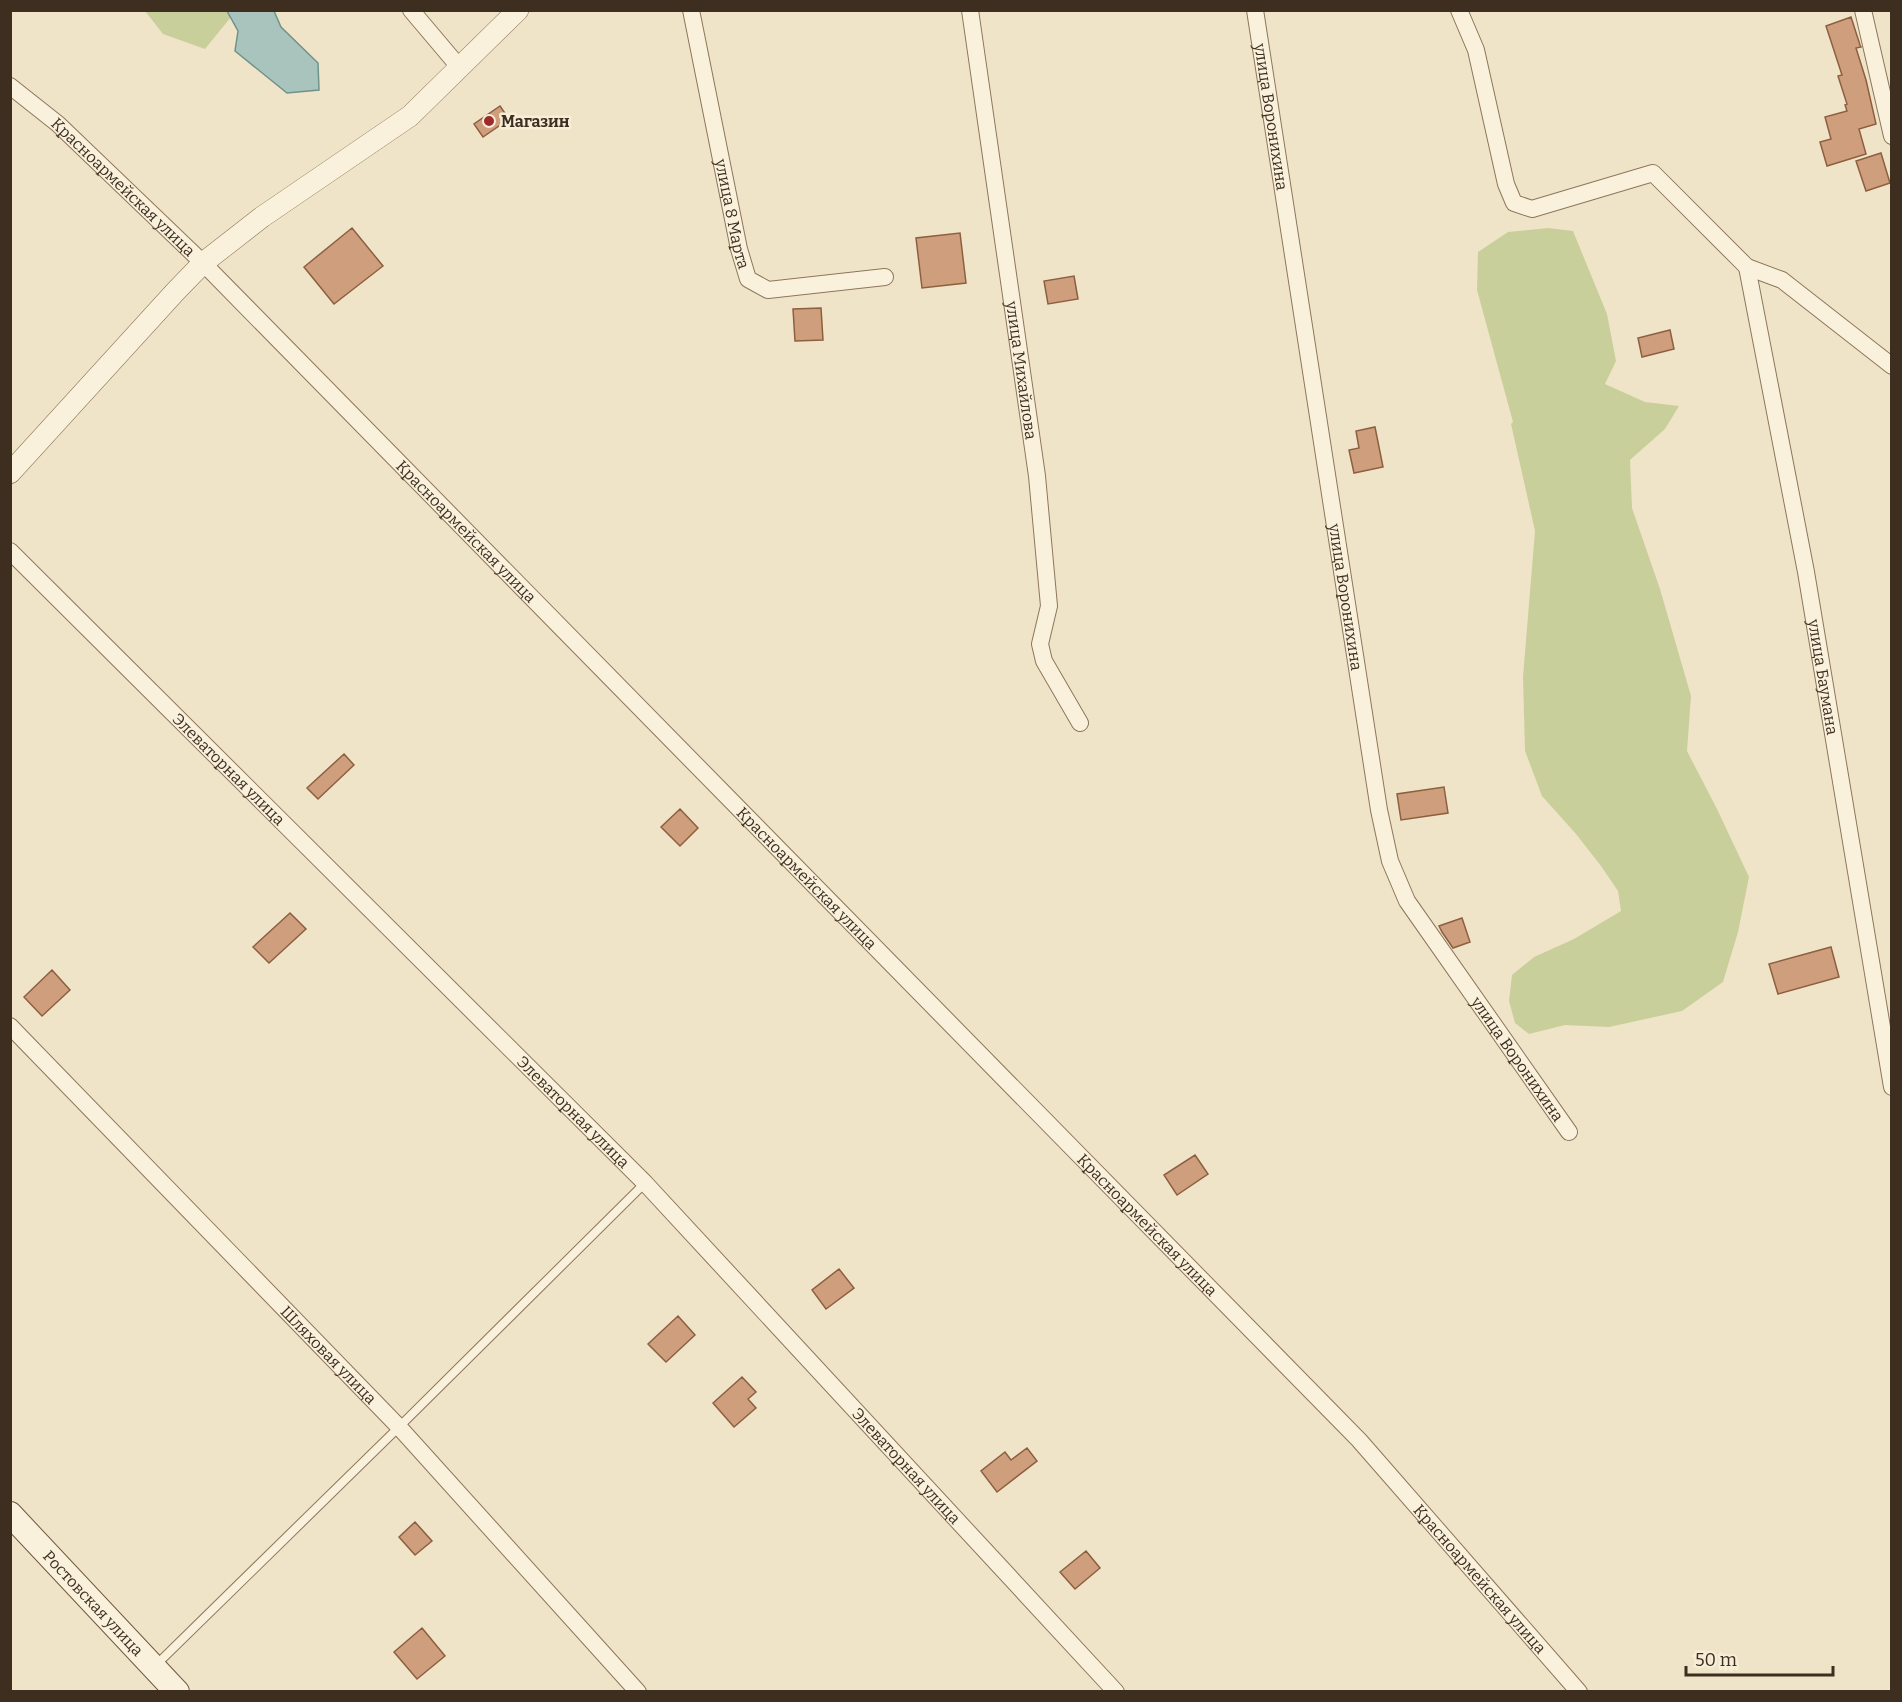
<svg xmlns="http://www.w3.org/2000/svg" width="1902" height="1702" viewBox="0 0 1902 1702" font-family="Bitter,serif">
  <rect width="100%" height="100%" fill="#f0e4c8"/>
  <!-- green -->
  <path fill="#c9cf9b" d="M145,11h82l4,6 -26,32 -42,-15z
    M1548,228l25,3 34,83 9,47 -11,23 40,18 34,4 -14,23 -35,31 2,48 28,81 31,107 -4,55 30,58 32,68 -11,55 -15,50 -41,29 -73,16 -44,-2 -36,9 -14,-11 -6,-22 3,-26 22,-18 40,-18 47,-28 -3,-20 -17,-25 -25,-32 -34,-38 -17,-45 -2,-74 12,-146 -24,-107 2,-2 -36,-132 1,-38 30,-20z"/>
  <!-- water -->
  <path fill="#a9c4bc" stroke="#6f938a" stroke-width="1.5" d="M227,11h47l7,16 37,36 1,27 -32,3 -52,-42 3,-20z"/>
  <!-- building -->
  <path fill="#cf9f7d" stroke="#8d5f41" stroke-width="1.5" d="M1851,17l9,28 1,2 -5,1 10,32 10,44 -17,5 7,25 -39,12 -7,-24 11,-3 -6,-22 22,-6 -2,-6 2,-1 -9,-28 4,-1 -16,-49z
    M500,106l9,13 -26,18 -9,-13z
    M1881,153l9,30 -24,8 -10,-30z
    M352,228l31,38 -49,38 -30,-37z
    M960,233l6,50 -44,5 -6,-50z
    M1074,276l4,23 -30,5 -4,-23z
    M821,308l2,32 -28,1 -2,-32z
    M1670,330l4,19 -32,8 -4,-19z
    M1375,427l8,40 -29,6 -5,-23 10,-2 -3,-17z
    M344,754l10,11 -36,34 -11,-11z
    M1444,787l4,26 -47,7 -4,-26z
    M680,809l18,19 -18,18 -19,-19z
    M290,913l16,16 -37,34 -16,-16z
    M1462,918l8,24 -17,6 -11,-16 -3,-6z
    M1831,947l8,30 -61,17 -9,-30z
    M52,970l18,20 -28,26 -18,-19z
    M1195,1155l13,19 -31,21 -13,-20z
    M839,1269l15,19 -28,21 -14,-19z
    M678,1316l17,19 -29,27 -18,-18z
    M742,1377l14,15 -8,7 8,9 -22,19 -21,-24z
    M1027,1448l10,13 -40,31 -16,-21 24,-19 6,8z
    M415,1522l17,19 -17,14 -16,-18z
    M1086,1551l14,17 -25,21 -15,-17z
    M422,1628l23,28 -28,23 -23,-27z"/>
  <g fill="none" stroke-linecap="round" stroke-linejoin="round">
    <defs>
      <path id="service" d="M155,1666l244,-239 246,-244"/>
      <g id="minor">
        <path d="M411,10l49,58"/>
        <path id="s1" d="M691,10l48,239 9,30 20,11 117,-13"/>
        <path id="s2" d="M970,10l67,466 12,130 -9,38 4,17 36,62"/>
        <path id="s3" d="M1255,10l124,800 11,51 17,40 162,231"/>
        <path d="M1459,10l17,40 30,134 8,19 18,6 121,-36 94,94 35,13 110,86"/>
        <path d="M1863,10l29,126"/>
        <path id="s4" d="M10,86l48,38 145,139 1156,1177 220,252"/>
        <path id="s5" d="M1747,267l59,305 86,515"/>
        <path id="s6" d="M10,551l635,632 471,509"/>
        <path id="s7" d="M10,1026l389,401 239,265"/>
      </g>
      <path id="tertiary" d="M10,473l165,-181 28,-29 59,-46 148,-101 108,-106"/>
      <g id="secondary">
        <path id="s8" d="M10,1514l167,178"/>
      </g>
    </defs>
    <!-- service casing -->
    <use href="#service" stroke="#8d765c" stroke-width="10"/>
    <!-- minor casing -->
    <use href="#minor" stroke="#8d765c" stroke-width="18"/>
    <!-- tertiary casing -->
    <use href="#tertiary" stroke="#8d765c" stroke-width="22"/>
    <!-- secondary casing -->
    <use href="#secondary" stroke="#6f573f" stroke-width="26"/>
    <!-- service -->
    <use href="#service" stroke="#faf1dc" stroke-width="8"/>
    <!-- minor -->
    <use href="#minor" stroke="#faf1dc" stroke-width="16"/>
    <!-- tertiary -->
    <use href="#tertiary" stroke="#faf1dc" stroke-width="21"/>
    <!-- secondary -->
    <use href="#secondary" stroke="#faf1dc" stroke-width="24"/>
  </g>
  <!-- markers -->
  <circle fill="#9e2a2b" stroke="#f7eed8" stroke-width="2" cx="489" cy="121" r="6"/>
  <g text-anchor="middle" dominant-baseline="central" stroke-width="5" stroke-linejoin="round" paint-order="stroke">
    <!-- street labels -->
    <g font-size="16" fill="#3d2e20" stroke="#f7eed8">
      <text stroke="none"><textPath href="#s3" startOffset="108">улица Воронихина</textPath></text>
      <text stroke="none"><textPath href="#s4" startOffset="152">Красноармейская улица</textPath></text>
      <text stroke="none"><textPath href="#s1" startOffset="208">улица 8 Марта</textPath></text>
      <text stroke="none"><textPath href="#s2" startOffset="364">улица Михайлова</textPath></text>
      <text stroke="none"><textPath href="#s4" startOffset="638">Красноармейская улица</textPath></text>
      <text stroke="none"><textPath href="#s3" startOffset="594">улица Воронихина</textPath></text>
      <text stroke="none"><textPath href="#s5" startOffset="417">улица Баумана</textPath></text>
      <text stroke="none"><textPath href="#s6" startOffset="309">Элеваторная улица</textPath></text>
      <text stroke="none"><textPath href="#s4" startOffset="1124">Красноармейская улица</textPath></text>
      <text stroke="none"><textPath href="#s3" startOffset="1098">улица Воронихина</textPath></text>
      <text stroke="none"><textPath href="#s6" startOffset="795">Элеваторная улица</textPath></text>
      <text stroke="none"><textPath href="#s4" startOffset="1610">Красноармейская улица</textPath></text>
      <text stroke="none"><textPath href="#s7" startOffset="458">Шляховая улица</textPath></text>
      <text stroke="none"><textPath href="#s6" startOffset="1281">Элеваторная улица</textPath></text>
      <text stroke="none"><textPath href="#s4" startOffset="2096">Красноармейская улица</textPath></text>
      <text stroke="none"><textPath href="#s8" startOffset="122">Ростовская улица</textPath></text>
    </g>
    <!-- poi labels -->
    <g font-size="16" font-weight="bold" fill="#3d2e20" stroke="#f7eed8" text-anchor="start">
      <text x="501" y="121">Магазин</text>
    </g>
  </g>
  <!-- border -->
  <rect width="1902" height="1702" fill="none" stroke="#3d2e20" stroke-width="24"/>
  <!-- scale -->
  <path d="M1686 1666v9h147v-9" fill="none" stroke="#3d2e20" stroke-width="3"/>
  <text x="1695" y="1666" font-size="18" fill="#3d2e20" stroke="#f7eed8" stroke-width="4.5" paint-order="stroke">50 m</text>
</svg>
